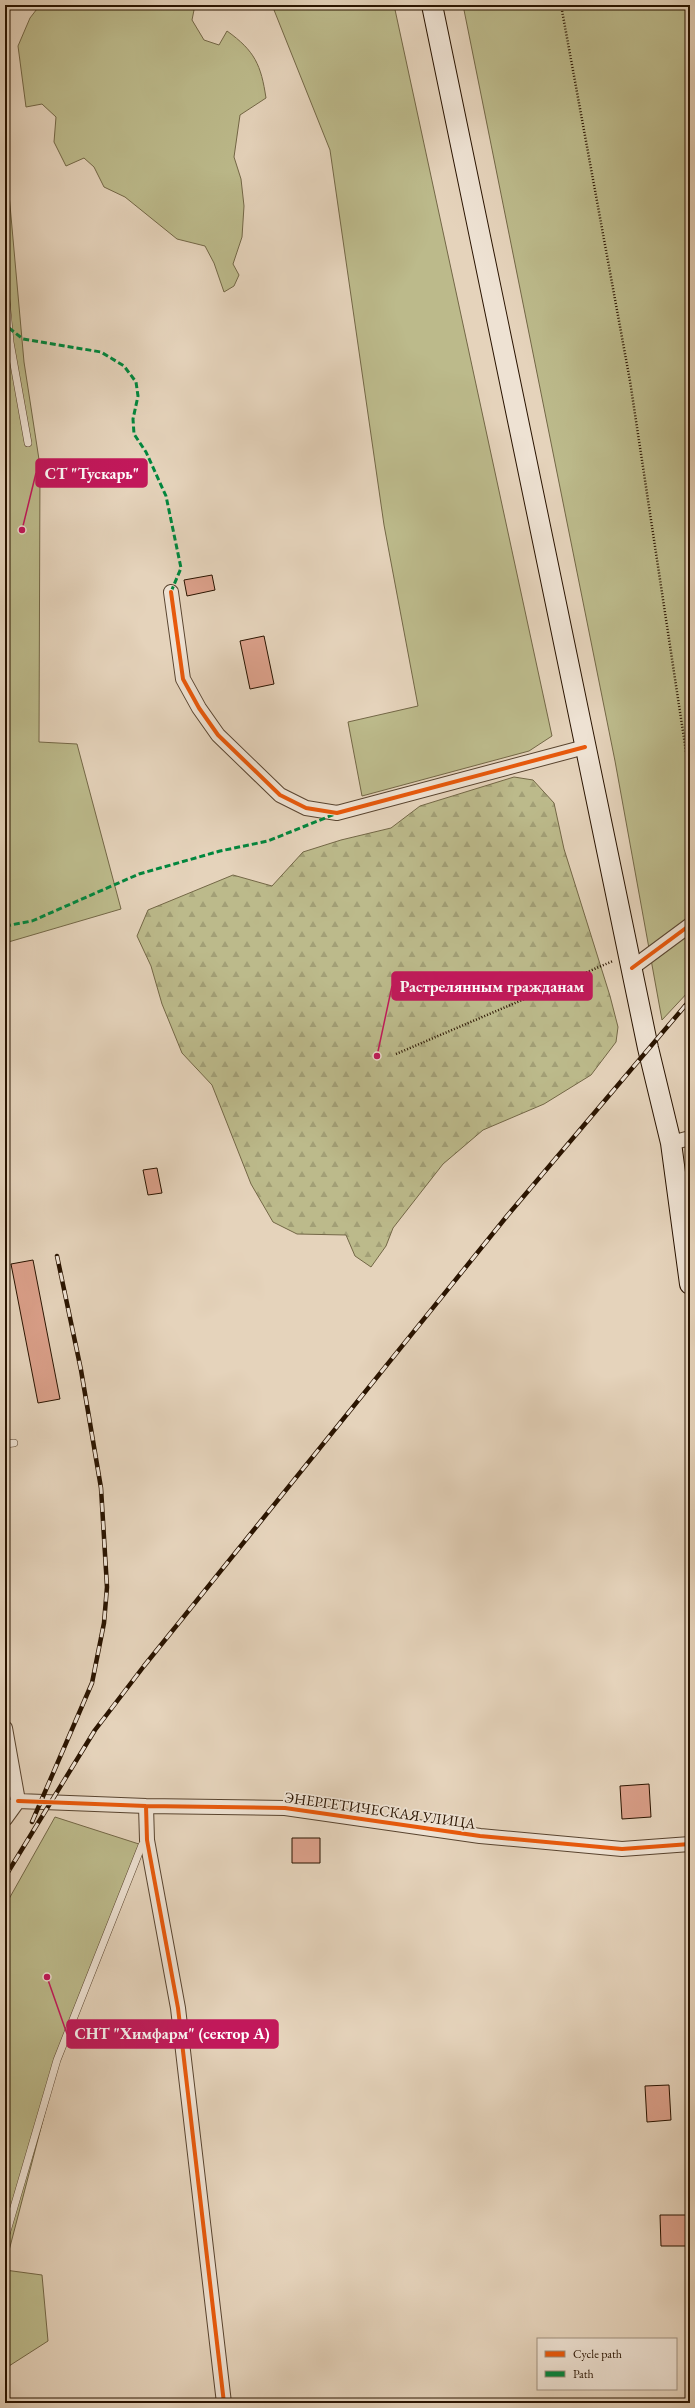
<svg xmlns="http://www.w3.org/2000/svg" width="695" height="2408" viewBox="0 0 695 2408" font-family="'EB Garamond',serif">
  <defs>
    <pattern id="forest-firs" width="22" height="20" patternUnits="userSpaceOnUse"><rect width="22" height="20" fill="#bcba8b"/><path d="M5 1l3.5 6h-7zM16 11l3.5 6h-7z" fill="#a29f76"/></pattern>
  </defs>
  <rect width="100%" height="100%" fill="#e5d3bb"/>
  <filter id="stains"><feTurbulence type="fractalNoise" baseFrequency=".005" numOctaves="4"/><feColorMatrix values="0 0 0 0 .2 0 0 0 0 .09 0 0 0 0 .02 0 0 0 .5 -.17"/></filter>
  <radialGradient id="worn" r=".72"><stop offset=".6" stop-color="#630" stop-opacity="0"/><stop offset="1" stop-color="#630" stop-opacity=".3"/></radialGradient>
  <!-- green -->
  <path fill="#bcba8b" stroke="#736746" d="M40,5h155l-3,15 12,20 15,5 8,-14c28,20 34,34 39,67l-26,17 -6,42 7,22 3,27 -2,31 -9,27 6,11 -5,11 -10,6 -10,-29 -9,-17 -28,-7 -52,-42 -21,-10 -10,-20 -10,-9 -18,8 -12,-24 2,-25 -14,-13 -16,3 -8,-61 12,-28z
    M272,5h122l158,731 -23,15 -167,45 -14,-74 70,-16 -34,-181 -54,-375z
    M463,5h227v985l-28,30 -47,-259z
    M5,149l19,213 16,104 -1,276 38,2 44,165 -116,34z
    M55,1817l87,28 -80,202 -57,219v-360z
    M5,2270l37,5 6,66 -39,25v37h-4z"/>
  <!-- forest -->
  <path fill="url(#forest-firs)" stroke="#736746" d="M514,777l19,3 21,23 10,46 46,147 8,31 -2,15 -25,33 -47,29 -61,26 -40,34 -50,64 -7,18 -15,21 -16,-11 -9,-21 -49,-1 -24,-12 -22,-38 -39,-99 -30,-32 -20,-49 -11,-38 -14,-30 11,-26 85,-35 39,11 31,-34 38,-12 50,-12 29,-22z"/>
  <!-- building -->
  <path fill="#dba08a" stroke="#2a1400" d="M212,575l3,15 -28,6 -3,-16z
    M264,636l10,48 -24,5 -10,-48z
    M157,1168l5,25 -14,2 -5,-25z
    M33,1260l27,139 -22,4 -27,-139z
    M649,1784l2,33 -29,2 -2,-33z
    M292,1838h28v25h-28z
    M669,2085l2,35 -24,2 -2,-36z
    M660,2215h27l1,31h-27z"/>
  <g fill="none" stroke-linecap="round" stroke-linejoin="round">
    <defs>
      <path id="service" d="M5,288l5,54 18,101
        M5,1444l9,-1
        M5,2238l52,-178 85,-215 5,-5"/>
      <path id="minor" d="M171,592l12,87 16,29 19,27 62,60 26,13 31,5 248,-66
        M632,968l58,-43
        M671,1143l19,-5
        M5,1728l13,73
        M18,1801l128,5 139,2 195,28 142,13 68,-5
        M146,1806l1,34 31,168 46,395
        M5,1819l13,-18"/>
      <path id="secondary" d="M432,5l216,1043 23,95 19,141"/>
    </defs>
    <!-- service casing -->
    <use href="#service" stroke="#59442f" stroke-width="8"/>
    <!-- minor casing -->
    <use href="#minor" stroke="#59442f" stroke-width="16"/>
    <!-- secondary casing -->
    <use href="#secondary" stroke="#2a1400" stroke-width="22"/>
    <!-- path -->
    <path stroke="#2a1400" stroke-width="2.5" stroke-dasharray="1 2" stroke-linecap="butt" d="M561,5l69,376 60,397
      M396,1054l217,-93"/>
    <!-- service -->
    <use href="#service" stroke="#eee2d3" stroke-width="7"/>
    <!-- minor -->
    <use href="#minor" stroke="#eee2d3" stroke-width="14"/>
    <!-- secondary -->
    <use href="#secondary" stroke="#eee2d3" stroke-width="20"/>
    <defs>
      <path id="rail" d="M32,1822l60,-139 12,-60 3,-36 -6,-99 -20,-118 -24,-114
        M5,1877l90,-147 49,-64 363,-450 183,-216"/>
    </defs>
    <!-- rail casing -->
    <use href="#rail" stroke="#2a1400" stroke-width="4.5"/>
    <!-- rail -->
    <use href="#rail" stroke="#eee2d3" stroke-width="3" stroke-dasharray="9" stroke-linecap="butt"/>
    <!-- quiet -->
    <path stroke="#00873e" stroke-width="3" stroke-dasharray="6 3" stroke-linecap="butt" d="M9,328l14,11 78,13 23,14 12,16 2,14 -5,23 1,15 12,18 20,44 15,72 -10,24
      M5,926l27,-5 107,-47 81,-23 48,-10 67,-27"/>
    <defs>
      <path id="cycleway" d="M171,592l12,87 16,29 19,27 62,60 26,13 31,5 248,-66
        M632,968l58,-43
        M18,1801l128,5 139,2 195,28 142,13 68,-5
        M146,1806l1,34 31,168 46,395"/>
    </defs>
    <!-- cycleway casing -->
    <use href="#cycleway" stroke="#eee2d3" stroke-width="6"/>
    <!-- cycleway -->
    <use href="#cycleway" stroke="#e8590c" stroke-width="4"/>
  </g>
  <g text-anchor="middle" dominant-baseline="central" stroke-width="3.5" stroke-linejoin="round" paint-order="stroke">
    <!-- street labels -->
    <g font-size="15" fill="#2a1400" stroke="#eee2d3">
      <text transform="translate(380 1810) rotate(8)">ЭНЕРГЕТИЧЕСКАЯ УЛИЦА</text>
    </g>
  </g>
  <!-- callouts -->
  <path fill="none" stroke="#c2185b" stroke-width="1.5" d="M22 530L36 473M377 1056L392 986M47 1977L67 2034"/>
  <g fill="#c2185b" stroke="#eee2d3" stroke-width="1.5">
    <circle cx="22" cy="530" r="4"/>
    <circle cx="377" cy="1056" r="4"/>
    <circle cx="47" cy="1977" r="4"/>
  </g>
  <g fill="#c2185b" stroke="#c2185b" stroke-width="1.5">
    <rect x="36" y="459" width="111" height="28" rx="4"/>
    <rect x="392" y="972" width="200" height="28" rx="4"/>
    <rect x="67" y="2020" width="211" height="28" rx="4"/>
  </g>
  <g font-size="16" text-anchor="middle" font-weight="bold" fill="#fff">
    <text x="92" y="479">СТ "Тускарь"</text>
    <text x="492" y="992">Растрелянным гражданам</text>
    <text x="172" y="2039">СНТ "Химфарм" (сектор А)</text>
  </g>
  <!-- margin -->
  <rect width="695" height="2408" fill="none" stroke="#e5d3bb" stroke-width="20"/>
  <rect x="6" y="6" width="683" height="2396" fill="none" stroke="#2a1400" stroke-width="2"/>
  <rect x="10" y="10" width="675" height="2388" fill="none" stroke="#2a1400"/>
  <!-- legend -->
  <rect x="537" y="2338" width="140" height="52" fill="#eee2d3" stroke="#a0907f"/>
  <rect x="545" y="2351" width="20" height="6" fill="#e8590c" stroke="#a0907f"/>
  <text x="573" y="2358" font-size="12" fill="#2a1400">Cycle path</text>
  <rect x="545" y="2371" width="20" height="6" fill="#00873e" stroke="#a0907f"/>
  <text x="573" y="2378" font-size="12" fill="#2a1400">Path</text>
  <rect width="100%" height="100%" filter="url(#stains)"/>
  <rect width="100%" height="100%" fill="url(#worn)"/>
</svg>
